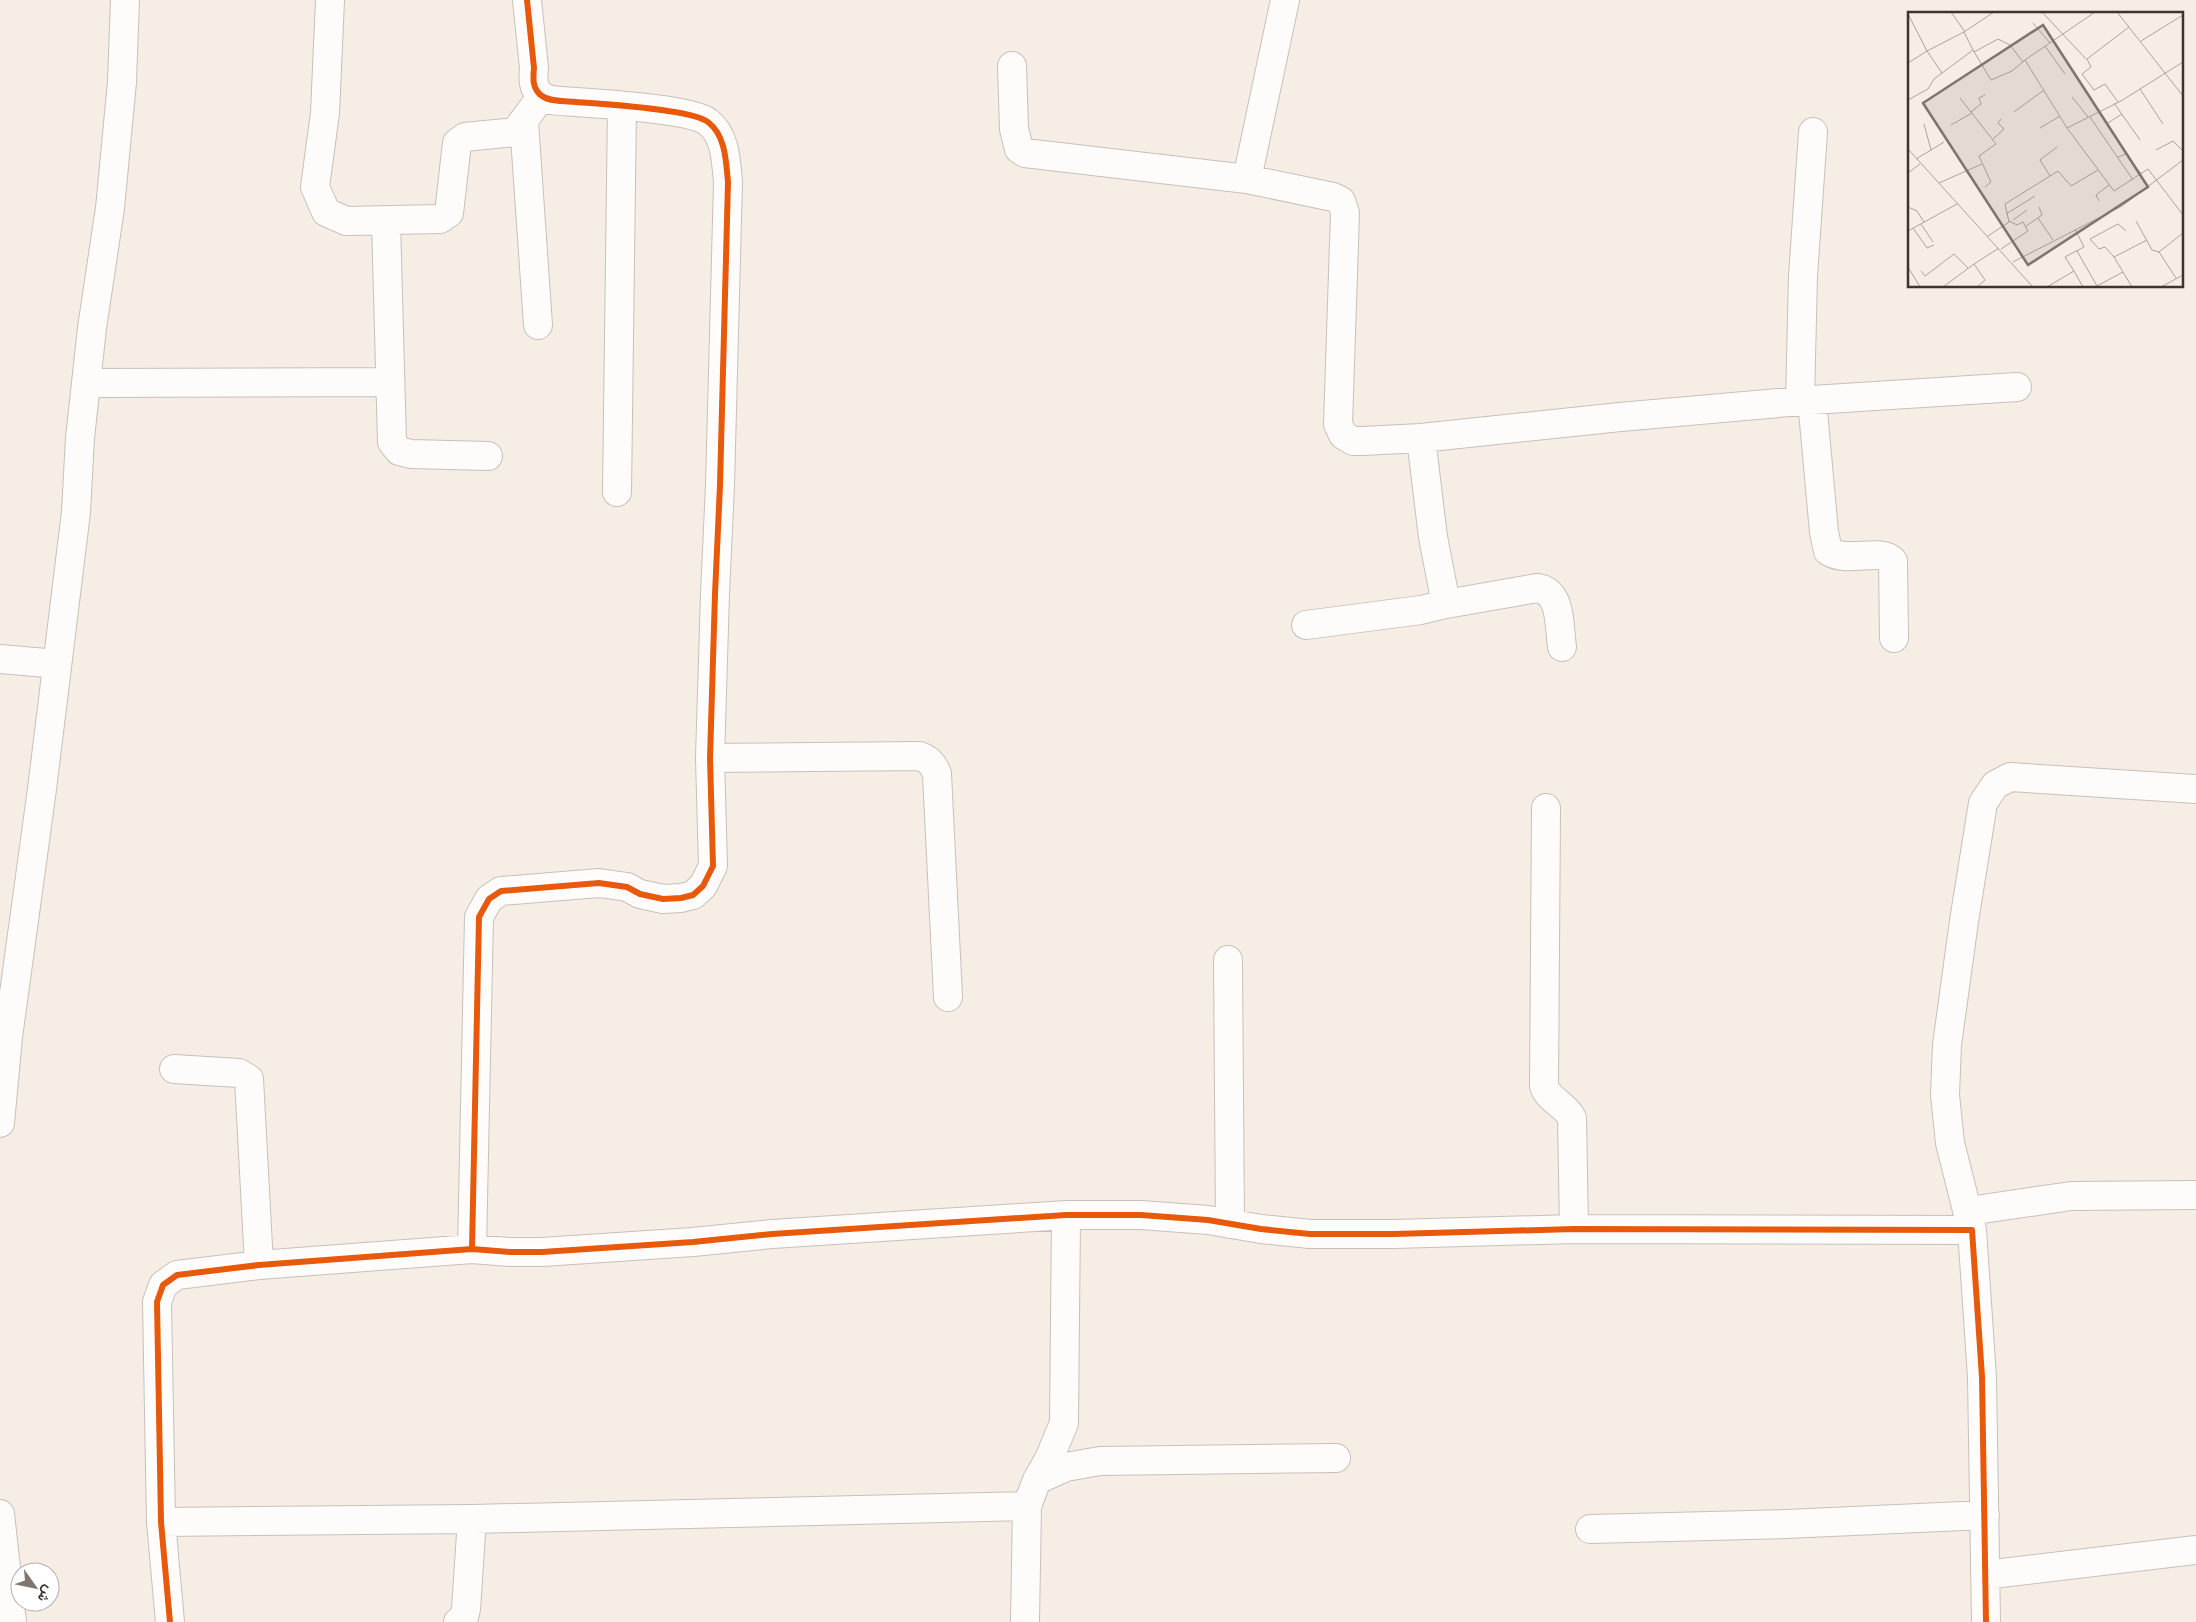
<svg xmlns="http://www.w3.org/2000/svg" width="2196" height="1622" viewBox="0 0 2196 1622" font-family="'Alegreya Sans',Vazirmatn,sans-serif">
  <rect width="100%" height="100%" fill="#f6ede5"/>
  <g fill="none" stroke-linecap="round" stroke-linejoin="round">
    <defs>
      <path id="minor" d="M330,0l-5,113 -10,74 11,25 20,9 94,-2 9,-6 8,-70 8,-6 50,-5 27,-36
        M1012,66l2,63 5,20 6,4 222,26 86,18 8,4 4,12 -7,211 5,11 10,6h10l58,-3 199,-21 192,-17 205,-13
        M524,122l14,203
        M1247,179l38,-179
        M386,221l6,221 7,9 12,3 77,2
        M87,383l303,-1
        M1812,400l12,132 4,19c18,13 53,-4 65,10l1,77
        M1800,401l3,-125 10,-144
        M1421,438l12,99 13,67 91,-16c25,3 22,38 25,59
        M617,492l5,-386
        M1306,625l115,-15 25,-6
        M0,659l57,5
        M710,758l210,-2c9,3 14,9 17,18l11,223
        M1546,808l-2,278c5,15 21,18 28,32l2,111
        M1228,960l2,264
        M174,1069l65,4 10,6 10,186
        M0,1123l8,-86 34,-248 34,-277 4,-74 12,-110 18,-120 12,-126 3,-82
        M1969,1211l102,-15 125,-1
        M1972,1230l-22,-87 -5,-48 2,-50 17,-124 19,-118 12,-18 15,-8 186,12
        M472,1249l7,-332 10,-18 12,-8 98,-8 28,4 13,7 23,5 18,-1 12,-3 10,-9 10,-20 -3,-108 5,-164 5,-109 8,-303c-2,-20 -2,-46 -20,-60 -17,-13 -107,-18 -132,-20 -10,-1 -26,0 -34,-6 -10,-7 -9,-18 -8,-28l-7,-68
        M1037,1480l29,-13 34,-6 236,-3
        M0,1514l12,108
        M161,1522l311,-3 555,-13
        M1590,1529l197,-5 198,-9
        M1985,1575l211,-25
        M170,1622l-9,-100 -4,-220 6,-17 14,-10 82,-10 213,-16 38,3h32l151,-10 79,-8 294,-19h75l67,5 53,9 49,5h84l180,-5 398,1 10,147 4,245
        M458,1622l6,-5 2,-8 6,-90
        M1025,1622l2,-116 10,-26 12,-21 15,-36 2,-208"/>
    </defs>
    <!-- minor casing -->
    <use href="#minor" stroke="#c7c0ba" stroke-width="30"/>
    <!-- minor -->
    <use href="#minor" stroke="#fefcfb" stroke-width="28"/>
    <defs>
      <path id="cycleway" d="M472,1249l7,-332 10,-18 12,-8 98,-8 28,4 13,7 23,5 18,-1 12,-3 10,-9 10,-20 -3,-108 5,-164 5,-109 8,-303c-2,-20 -2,-46 -20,-60 -17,-13 -107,-18 -132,-20 -10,-1 -26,0 -34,-6 -10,-7 -9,-18 -8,-28l-7,-68
        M170,1622l-9,-100 -4,-220 6,-17 14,-10 82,-10 213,-16 38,3h32l151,-10 79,-8 294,-19h75l67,5 53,9 49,5h84l180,-5 398,1 10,147 4,245"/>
    </defs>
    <!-- cycleway casing -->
    <use href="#cycleway" stroke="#fff" stroke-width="9"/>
    <!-- cycleway -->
    <use href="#cycleway" stroke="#e8590c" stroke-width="6"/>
  </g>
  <!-- overview -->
  <g transform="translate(1908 12)">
    <rect width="275" height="275" fill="#f6ede5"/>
    <path fill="none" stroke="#aca39c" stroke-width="1" d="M43,0l14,20M134,0l44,47M187,0l-70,48 42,68 47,63 34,-22 35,46M209,0l66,84M0,2l19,37 37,-19M125,11l17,20M233,29l42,-26M137,34l20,28M65,38l-9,-18 30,-20M66,40l24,-13 12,6 13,17M0,51l19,-12 15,22M232,77l23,35M164,85l16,20M52,86l36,46 -17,12 12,26 -6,5M0,88l20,-11 6,-10 39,-29 18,30 21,-9 13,-11M210,90l-13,-18 -11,6 -12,-16 9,-7 -4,-8 42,-32M206,91l26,37M63,100l10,-8 -2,-6 6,-3M106,100l30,-22M182,105l43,63M200,111l14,-9M43,113l21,-12M132,116l20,-12M159,116l54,-27 62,-39M85,127l11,-10 -6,-6 3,-4M0,137l125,138M23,138l13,-8M248,138l17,-9 10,10M210,145l8,-3 15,20M8,147l15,-9 -7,-26M0,161l12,-9M142,164l-10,-16 17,-13M31,171l43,-19M191,189l-3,-6 13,-10M0,195l9,4 7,11M98,202l29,-18M130,206l15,22M105,208l14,-10M228,209l16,29 7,2 17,26M13,212l12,18M118,214l16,-11 -3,-8M5,216l14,20 7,-3M0,219l49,-27M218,219l-8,-7 -28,15 9,10 6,-2 9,10 18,30M80,224l21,-14 -4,-18 53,-33 13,15 27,-16M93,237l27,-18 -5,-9 -6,3 -8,-4M169,239l20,35 26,-14M251,240l24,-19M206,245l33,-17M105,250l109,-56 61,-46M0,255l12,20M13,259l4,5 29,-22 14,14M166,259l9,16M35,275l31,-23M69,275l8,-7 -11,-16 25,-16M139,275l27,-16 -9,-14 19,-10 -9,-18M253,275l22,-12"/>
    <path fill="#7d756e" fill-opacity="0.15" stroke="#7d756e" stroke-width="2.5" d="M135,13l105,162 -120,78 -105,-162z"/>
    <rect width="275" height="275" fill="none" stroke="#3c352e" stroke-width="2.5"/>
  </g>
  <!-- north arrow -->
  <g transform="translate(35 1587) rotate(123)"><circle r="24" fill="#ffffff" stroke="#b1aeab"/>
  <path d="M0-4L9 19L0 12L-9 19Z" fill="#7d756e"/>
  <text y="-8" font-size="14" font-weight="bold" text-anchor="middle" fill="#3c352e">ش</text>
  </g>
</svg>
